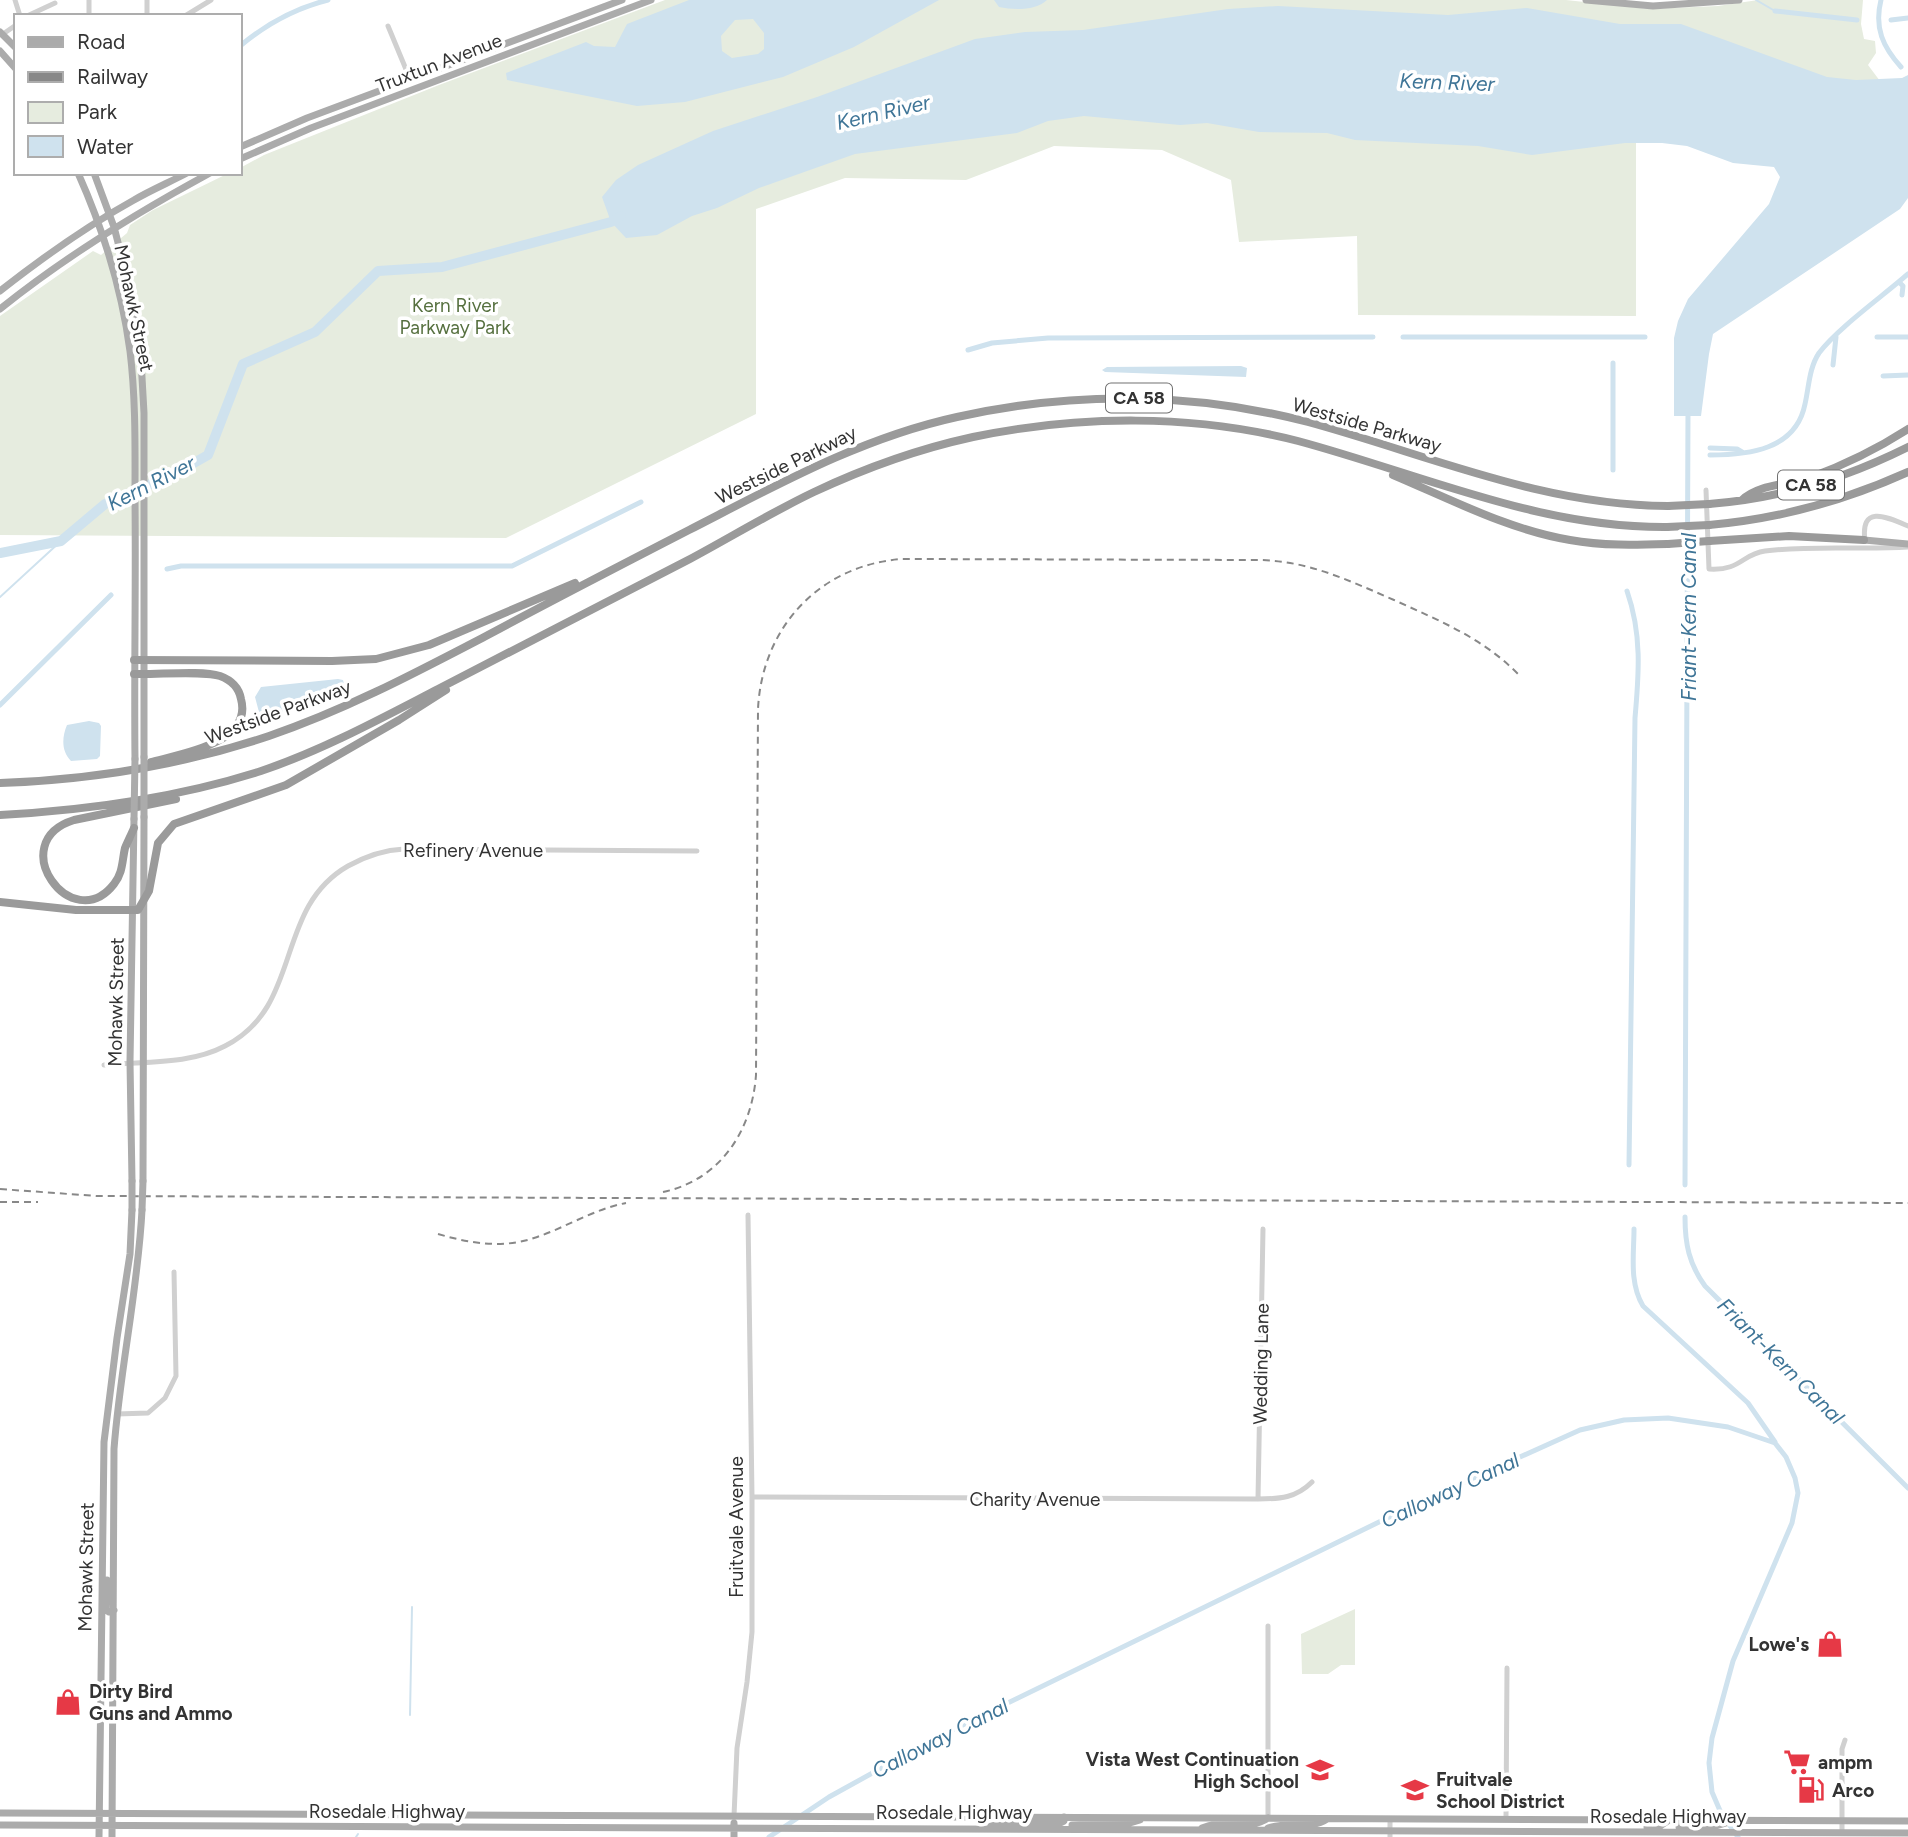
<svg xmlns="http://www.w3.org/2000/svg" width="1908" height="1837" viewBox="0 0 1908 1837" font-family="Figtree,sans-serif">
  <rect width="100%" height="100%" fill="#fff"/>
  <!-- green -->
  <path fill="#e6ecdf" d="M665,0h901l83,9 69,-3 40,-6h105l-2,24 3,15 11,2 1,12 -8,12 21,28 -253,8v215l-278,-1 -1,-79 -118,6 -8,-62 -69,-30 -108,-4 -88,34 -121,-2 -89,31v205l-250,124 -506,-3v-219l93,-65 8,4 26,-22 3,-8 23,-15 76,-37h11v-5l24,-13 175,-70z
    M1355,1609v56h-14l-13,9h-26l-1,-40z"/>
  <!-- water -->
  <path fill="#cfe2ee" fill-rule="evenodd" d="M689,0h250l-85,47 -71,30 -98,25 -48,4 -130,-26 -1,-7 80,-31 8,4 21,1 12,-23zM753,19l11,14v16l-6,5 -26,4 -10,-7 -1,-15 14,-16z
    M994,0h53c-11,11 -34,10 -48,7z
    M1278,6l170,9 79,-7 93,16h61l146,53 29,3 46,-2 6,-3v123l-8,11 -187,125 -4,20 -8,62h-27v-78l4,-17 10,-22 81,-95 11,-27 -6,-10 -41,-4 -46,-17 -25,-3h-37l-93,12 -54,-9 -123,-6 -28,-7 -68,-1 -52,-9 -27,2 -96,-9 -36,5 -31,12 -162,21 -96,34 -42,20 -25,8 -35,19 -31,3 -15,-16 -9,-25 14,-17 22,-15 75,-34 104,-34 158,-58 50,-7 58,-2 145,-21z
    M1241,366l6,2 -1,9 -141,-5 -3,-2 5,-3z
    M338,679l5,1 1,4c-18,12 -63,33 -84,32l-5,-19 6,-10z
    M89,721l10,2 2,3 -1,30 -3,3 -26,2c-10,-10 -9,-24 -4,-36z"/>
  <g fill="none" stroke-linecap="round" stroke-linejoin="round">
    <!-- stream -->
    <path stroke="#cfe2ee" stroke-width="2" d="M1756,0l19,11
      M0,597l61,-56
      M410,1715l2,-108
      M356,1837l2,-3"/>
    <!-- canal -->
    <path stroke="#cfe2ee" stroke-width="5" d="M1881,0c-7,28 2,47 20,67
      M1775,11l82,9
      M1891,20l17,-2
      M240,46c25,-21 56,-38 88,-46
      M1899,282l4,4 -1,9
      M1403,337h242
      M1877,337h31
      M968,350l24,-7 56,-5 325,-1
      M1833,365l3,-28
      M1883,376l25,-1
      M1710,448l27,1 5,3
      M1710,455c38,0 86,-5 95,-51 4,-17 4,-36 14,-51 19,-25 64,-57 89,-79
      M1613,470v-107
      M167,569l14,-3h331l129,-64
      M1627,591c15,43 12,82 8,127l-6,447
      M0,705l111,-110
      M1685,1185l3,-775
      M1685,1217c0,27 4,47 20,69l203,202
      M1634,1229c0,25 -5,54 9,77l105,97 27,39
      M769,1837l60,-40 105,-58 484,-236 162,-73 44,-10 44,-2 60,9 47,16 11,14 9,21 3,15 -6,30 -59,138 -21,77 -3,25 3,29 9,21 17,24"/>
    <!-- river -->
    <path stroke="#cfe2ee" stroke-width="10" d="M0,553l61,-12 44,-37 73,-32 30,-17 35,-91 72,-32 63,-61 64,-4 169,-45 10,-6"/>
    <!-- minor -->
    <path stroke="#d0d0d0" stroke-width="5" d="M15,0l5,16
      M27,16l28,-13
      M89,16v-16
      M147,16v-16
      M185,16l26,-16
      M388,26l22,53
      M3,34l13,-9
      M1706,490l3,79c32,2 33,-15 56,-18 47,-6 96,-1 143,-4
      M1865,541c-5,-37 22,-24 43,-15
      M104,1065c40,-4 85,0 121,-19 79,-40 48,-137 123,-180 18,-10 35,-16 56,-17l293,2
      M117,1414l31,-1 17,-15 11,-22 -2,-104
      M752,1497l506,2c22,0 38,-1 54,-17
      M1258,1499l5,-270
      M1268,1626v192
      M734,1816l3,-68 10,-66 5,-50v-135l-4,-282
      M1506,1819l1,-151
      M1842,1832v-83l3,-9
      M1390,1837v-18"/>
    <!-- major -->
    <path stroke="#ababab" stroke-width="7" d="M1586,0l67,6 86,-6
      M0,32l16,16
      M0,51l16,18
      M240,147l67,-29 315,-118
      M240,159l71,-31 340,-128
      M78,173c25,56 44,118 52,178 6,49 5,99 5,148 1,87 -1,173 0,260
      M94,173l20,54 21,81 5,34 4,71v344
      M0,291c42,-33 87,-65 134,-91 17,-10 36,-18 53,-27
      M0,309c66,-53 136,-96 210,-136
      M1864,540l44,4
      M132,1181l-2,-119 4,-243
      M143,1181l1,-364
      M107,1580l-1,30 3,2 5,-2
      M0,1813l1908,8
      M734,1823v14
      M0,1825l1908,8
      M1072,1825l58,-2 10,-3
      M991,1826l7,-3h62l4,-2v-4
      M1647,1827l13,-1 9,-6
      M1679,1827l37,-1 10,-3
      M1202,1828c21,-9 47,3 66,-10
      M1268,1828c19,-7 43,2 59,-9
      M99,1837l5,-395 13,-104 13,-84 2,-44
      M112,1837l2,-388c6,-80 24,-159 28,-239"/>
    <!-- highway -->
    <path stroke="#9a9a9a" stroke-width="8" d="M1393,475c57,24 116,55 177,65 33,6 65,5 98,4
      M1742,500c16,-16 46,-15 67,-22 35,-13 68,-29 99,-49
      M1709,504c69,-5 137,-26 199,-57
      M1709,525c70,-6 135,-24 199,-53
      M1709,541l80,-5 75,4
      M134,660l198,1 44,-2 53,-14 146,-62
      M134,674c23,1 67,-4 86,2 11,4 19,12 21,23 12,44 -60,55 -90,63
      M0,783c92,-3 182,-18 269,-47 76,-26 146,-63 217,-100 67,-36 135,-71 203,-106 88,-45 172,-92 268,-113 116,-26 236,-25 351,5 121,33 232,83 360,84
      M0,815c89,-5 177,-17 261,-44 62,-21 119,-52 177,-82 84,-43 168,-87 252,-130 41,-22 82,-47 124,-67 51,-24 104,-43 159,-55 106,-22 220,-23 325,4 123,33 240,87 369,86
      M134,828c-3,7 -6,13 -9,20 -3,13 -2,25 -11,36 -42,54 -111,-42 -40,-64l102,-21
      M0,902l76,8h62l11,-19 9,-48 16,-19 112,-39 113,-65 47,-30"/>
    <!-- rail -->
    <path stroke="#888" stroke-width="2" stroke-dasharray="7 5" stroke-linecap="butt" d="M0,1189l96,7 1812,7
      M663,1192c57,-12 89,-61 93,-117l2,-366c4,-82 62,-144 144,-150l358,1c49,1 90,21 134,40 46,21 89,38 125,75
      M0,1202h38
      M438,1234c31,9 64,15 96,4 31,-10 60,-29 92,-35"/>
    <!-- major-bridge -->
    <path stroke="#ababab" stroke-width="7" d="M144,817v-60
      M134,819l1,-60
      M132,1210v-29
      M142,1210l1,-29"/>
    <!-- highway-bridge -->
    <path stroke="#9a9a9a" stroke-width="8" d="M1668,506l41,-2
      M1667,527l42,-2
      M1668,544l41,-3"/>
  </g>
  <!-- icons -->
  <defs>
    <symbol id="shop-bare" viewBox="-9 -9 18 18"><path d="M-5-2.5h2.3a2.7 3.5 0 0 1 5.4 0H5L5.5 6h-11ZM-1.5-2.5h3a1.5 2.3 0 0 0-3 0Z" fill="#e63946" stroke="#fff" stroke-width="2.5" paint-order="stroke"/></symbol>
    <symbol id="supermarket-bare" viewBox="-9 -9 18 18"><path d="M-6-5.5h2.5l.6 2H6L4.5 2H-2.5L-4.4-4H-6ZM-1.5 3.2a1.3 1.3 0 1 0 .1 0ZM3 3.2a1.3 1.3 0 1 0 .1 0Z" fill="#e63946" stroke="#fff" stroke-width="2.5" paint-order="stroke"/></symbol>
    <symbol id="school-bare" viewBox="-9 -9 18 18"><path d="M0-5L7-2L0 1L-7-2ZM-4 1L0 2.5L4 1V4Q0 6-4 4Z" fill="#e63946" stroke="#fff" stroke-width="2.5" paint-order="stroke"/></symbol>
    <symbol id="fuel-bare" viewBox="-9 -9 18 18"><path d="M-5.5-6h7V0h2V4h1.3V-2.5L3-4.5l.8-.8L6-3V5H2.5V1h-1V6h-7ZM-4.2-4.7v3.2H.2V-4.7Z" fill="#e63946" stroke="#fff" stroke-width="2.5" paint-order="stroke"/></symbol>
  </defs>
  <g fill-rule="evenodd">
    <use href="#shop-bare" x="1811" y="1625" width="38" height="38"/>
    <use href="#shop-bare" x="49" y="1683" width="38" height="38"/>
    <use href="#supermarket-bare" x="1778" y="1743" width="38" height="38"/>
    <use href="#school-bare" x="1301" y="1751" width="38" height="38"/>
    <use href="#school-bare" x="1396" y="1771" width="38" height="38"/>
    <use href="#fuel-bare" x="1792" y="1771" width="38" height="38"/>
  </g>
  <g text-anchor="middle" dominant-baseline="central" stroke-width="7" stroke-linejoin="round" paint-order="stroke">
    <!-- shield labels -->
    <g fill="#fff" stroke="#707070" stroke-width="2">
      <rect x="1106" y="383.5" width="66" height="29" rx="5"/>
      <rect x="1778" y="470.5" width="66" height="29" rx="5"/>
    </g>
    <g font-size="18" font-weight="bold" fill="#333">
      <text x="1139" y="398">CA 58</text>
      <text x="1811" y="485">CA 58</text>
    </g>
    <!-- street labels -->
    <g font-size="19" fill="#333" stroke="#fff">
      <text transform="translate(439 63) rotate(-21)">Truxtun Avenue</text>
      <text transform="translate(134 308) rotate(78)">Mohawk Street</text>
      <text transform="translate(1367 425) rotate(16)">Westside Parkway</text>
      <text transform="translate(786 465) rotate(-26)">Westside Parkway</text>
      <text transform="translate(278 712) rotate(-20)">Westside Parkway</text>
      <text x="473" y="850">Refinery Avenue</text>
      <text transform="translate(116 1002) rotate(-89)">Mohawk Street</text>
      <text transform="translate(1261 1364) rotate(-89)">Wedding Lane</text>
      <text x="1035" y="1499">Charity Avenue</text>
      <text transform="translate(736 1527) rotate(-90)">Fruitvale Avenue</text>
      <text transform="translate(86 1567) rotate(-89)">Mohawk Street</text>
      <text x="387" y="1811">Rosedale Highway</text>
      <text x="954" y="1812">Rosedale Highway</text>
      <text x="1668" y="1816">Rosedale Highway</text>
    </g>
    <!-- park labels -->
    <g font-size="19" fill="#56703f" stroke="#fff">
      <text x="455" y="305">Kern River<tspan x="455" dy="22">Parkway Park</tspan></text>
    </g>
    <!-- poi labels -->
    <g font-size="19" font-weight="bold" fill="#333" stroke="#fff" text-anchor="start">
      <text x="1809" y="1644" text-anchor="end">Lowe's</text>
      <text x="89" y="1691">Dirty Bird<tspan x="89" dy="22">Guns and Ammo</tspan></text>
      <text x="1299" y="1759" text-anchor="end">Vista West Continuation<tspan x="1299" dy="22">High School</tspan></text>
      <text x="1818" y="1762">ampm</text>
      <text x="1436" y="1779">Fruitvale<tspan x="1436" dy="22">School District</tspan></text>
      <text x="1832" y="1790">Arco</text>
    </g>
    <!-- water labels -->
    <g font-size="21" font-style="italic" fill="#3f7597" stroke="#fff">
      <text transform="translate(1447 82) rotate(2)">Kern River</text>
      <text transform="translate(883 112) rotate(-13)">Kern River</text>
      <text transform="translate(151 483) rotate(-27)">Kern River</text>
      <text transform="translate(1688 617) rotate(-90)">Friant-Kern Canal</text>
      <text transform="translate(1781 1361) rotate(45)">Friant-Kern Canal</text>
      <text transform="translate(1450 1490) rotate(-25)">Calloway Canal</text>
      <text transform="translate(940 1738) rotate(-27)">Calloway Canal</text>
    </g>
  </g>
  <!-- legend -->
  <rect x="14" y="14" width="228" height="161" fill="#ffffff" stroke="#adadad" stroke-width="2"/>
  <rect x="28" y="37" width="35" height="10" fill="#ababab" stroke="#adadad" stroke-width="2"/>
  <text x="77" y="49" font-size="21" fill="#333333">Road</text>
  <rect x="28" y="72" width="35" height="10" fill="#888888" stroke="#adadad" stroke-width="2"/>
  <text x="77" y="84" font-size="21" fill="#333333">Railway</text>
  <rect x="28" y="102" width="35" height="21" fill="#e6ecdf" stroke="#adadad" stroke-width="2"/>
  <text x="77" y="119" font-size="21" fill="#333333">Park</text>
  <rect x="28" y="136" width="35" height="21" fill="#cfe2ee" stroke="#adadad" stroke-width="2"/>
  <text x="77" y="154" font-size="21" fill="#333333">Water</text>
</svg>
